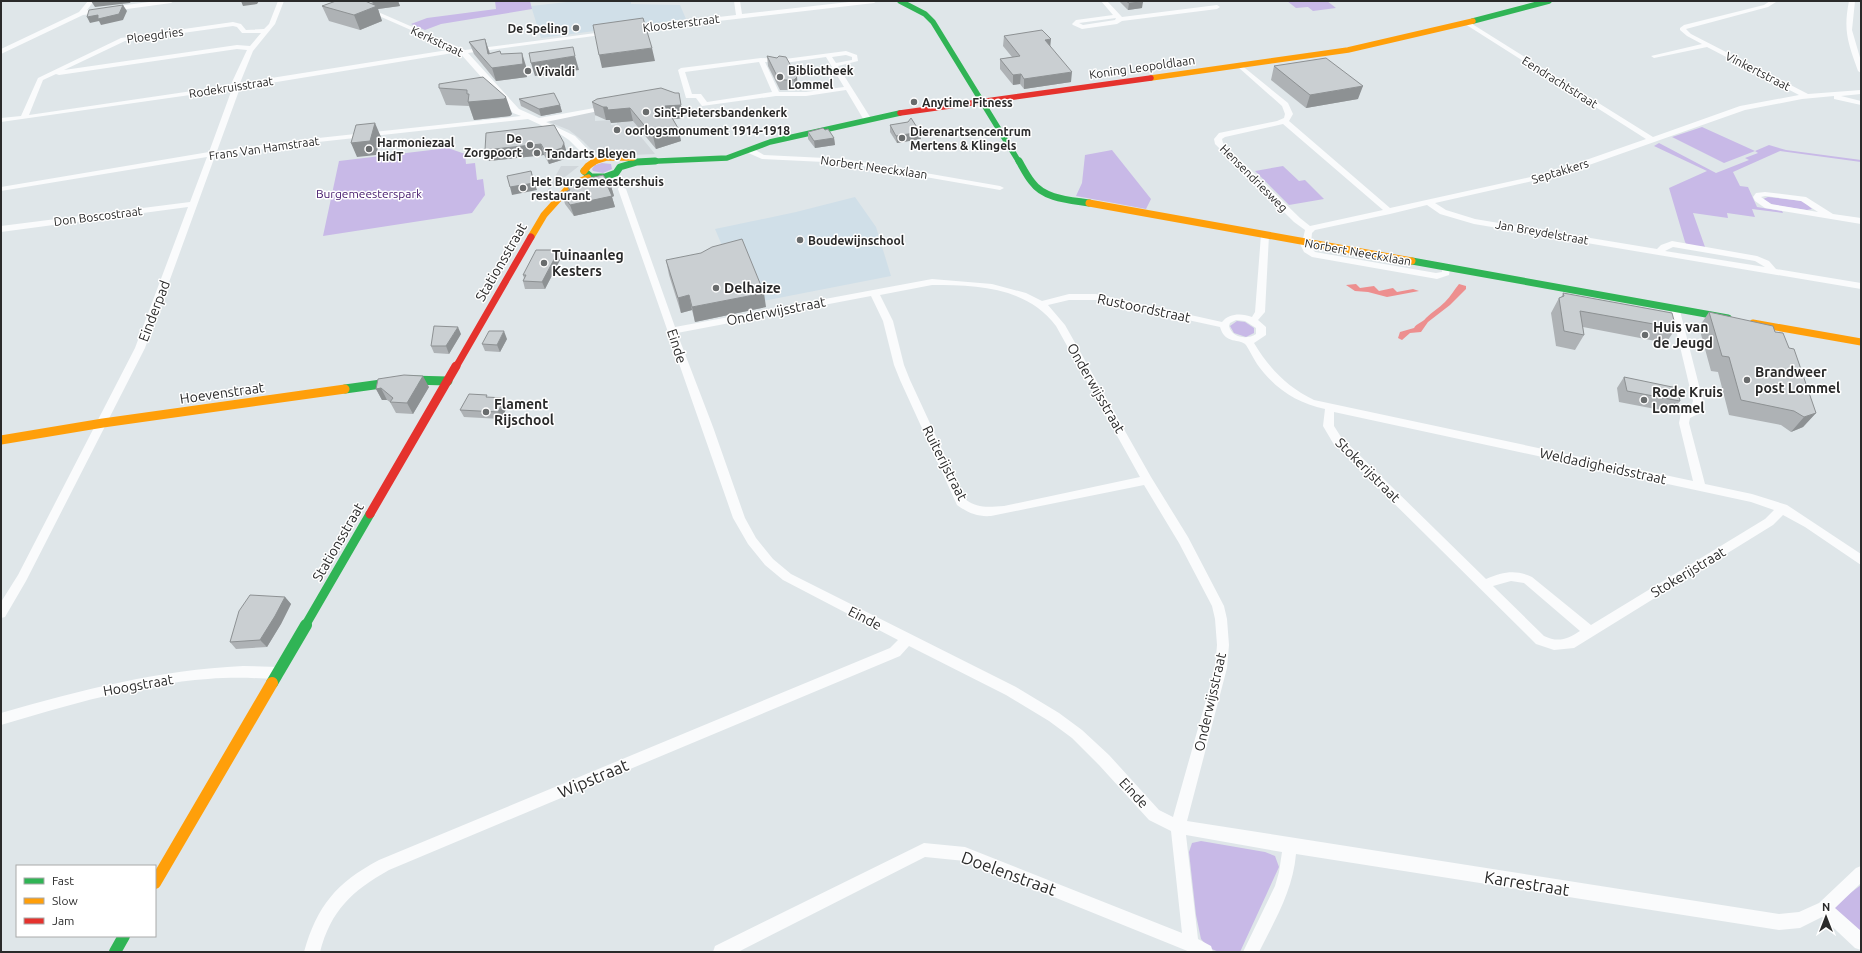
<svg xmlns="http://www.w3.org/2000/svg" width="1862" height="953" viewBox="0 0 1862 953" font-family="Ubuntu,sans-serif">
  <rect width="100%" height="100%" fill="#dfe6e9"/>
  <!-- education -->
  <path fill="#d0dfe8" d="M576,1h55v3l49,1 6,14 -145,19 -10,-32z
    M855,197l21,30 15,49 -128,25 -37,-46 -11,-26 81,-17z"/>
  <!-- green -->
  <path fill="#c8b9e7" d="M495,1h35l2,8 -91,15 -16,6 -14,-6 16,-6 69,-9z
    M1287,1h40l9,7 -23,3 -5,-4 -12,1z
    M1702,127l53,24 14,-6 17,5 75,10v2l-81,-11 -47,21 7,14 8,1 9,20 25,4 1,2 -31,-4 3,8 -28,-4 1,5 -35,-5 12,34 -18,-2 -2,-3 -16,-54 38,-17 -53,-25 5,-3 57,30 33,-13 -4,-2 13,-5 -3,-2 -31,12 -52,-26z
    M448,148l17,6 1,10 9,-1 2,17 6,-1 2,16 -13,18 -149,23 16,-75z
    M1112,150l39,49 -5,10 -70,-13 6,-13 3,-28z
    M602,163l9,1 1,5 -9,4 -10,-2 -1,-2 3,-4z
    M1283,166l16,15 6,-1 19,19 -35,6 -34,-34z
    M1768,197l35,4 9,8 -5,1 -34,-5 -10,-6z
    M1237,321l8,1 9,6v5l-8,4 -12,-4 -4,-7z
    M1201,841l64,11 10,4 4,11 -39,85h-21l-10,-4 -8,-9 -5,-24 -7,-63 3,-9z
    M1861,885v49l-28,-25 12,-12z"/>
  <!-- plaza -->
  <path fill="#d1d7db" d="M611,107l-16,9v5l16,-1v5l6,-1v-2l32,-3 1,10 -13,3 18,22 -47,2 -10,-3 -5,-2 -10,-10 -14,-11 -25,-10z
    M561,166h18l-32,25z"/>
  <!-- water -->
  <path fill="#ed8f8f" d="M1356,284l4,4 14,-2 5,5 14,-3 4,4 16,-3 6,2 -32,6 -19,-5 -13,-1 -9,-6z
    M1459,284l7,2v3l-16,16 -22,17 -7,10 -11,1 -8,7 -4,-2 2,-6 14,-4c3,-5 8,-5 12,-10 6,-6 13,-10 19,-16 6,-6 9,-12 14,-18z"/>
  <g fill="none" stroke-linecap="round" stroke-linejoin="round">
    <!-- street -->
    <path fill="#fafbfc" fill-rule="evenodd" d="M88,1h6l-7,9 70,-9h17l-3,2 -88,12 -82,39v-5l78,-37z
      M278,1h6l-9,23 -22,27 -13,32 214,-34 -109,-48h8l112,49 146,-19v2l-2,1 -141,19 51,56 20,9 72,-13v4h-3l-62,13 29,14 24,25 -4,2h-3l-23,-23 -9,-6 -32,-15 -228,25 -85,12 -70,192 -119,233 -21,36 -4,1v-16l17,-27 117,-227 53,-141 -187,25v-6l189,-24 17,-45 -206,34v-4l208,-35 23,-63 -231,33v-4l20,-2 17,-38 83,-40 112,-16 8,2 5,6 18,-1 5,-5zM233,26l4,1 5,6h19l-11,13 -13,-1 -173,25 61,-29zM237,49l10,1 -15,32 1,3 -204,30 14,-35 13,-6 3,1zM459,52l54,61 8,3 -221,24 -83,11 23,-63z
      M734,1h6l2,13 116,-13h19l-3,2 -242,28 -3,-2 3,-2 104,-12z
      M1101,1h6l15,16 95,-12 3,2 -3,2 -95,12 -5,3 -35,5 -9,-4 -1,-1 4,-4 37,-5zM1116,18l-1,2 -32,5 -4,-2z
      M1770,1l6,1 -8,5 -82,22 5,5 117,60 53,-4v4l-20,2 20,5v4l-27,-6v-3l-32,3 -57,11 -173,61 -35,9 -102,23 11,7 29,9 182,30 4,-4 11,-4 85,15 12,5 7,8 85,14v6l-387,-65 -34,-10 -13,-9 -37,9 -75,16 -3,3 -1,10 -2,2 6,7 121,21 6,-1 1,-6 3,-1 4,3 -1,7 -12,4 -125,-22 -8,-5 -5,-10 4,-3 2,-9 -11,-8 -79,-78 -1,-5 5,-6 58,-12 7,-3 1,-4 -3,-8 -44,-39 -1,-1 3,-2 48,39 5,11 -4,7 101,87 145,-32 31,-9 80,-28 -181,-115v-2h4l184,115 87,-31 59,-11 -92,-48 -53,11 -3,-2 51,-12 -15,-8 -7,-6v-2l4,-3 80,-20zM1283,124l100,86 -73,16 -10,-8 -77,-75 -1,-4 3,-2zM1673,247l82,14 10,6 -100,-16z
      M1849,1h6l-3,29 9,31v12l-3,-2c-10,-28 -15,-40 -9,-70z
      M846,51l11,4 1,6 -20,5 34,54 -1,2h-6l-19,-32 -40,6h-30l-74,10 -6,-8h-10l-8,-28 3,-2 80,-10 24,1zM846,55l6,2v3l-16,3 -4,-6zM826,57l18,30 -38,5h-27l-14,-30 20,1zM759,62l13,30 -65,10 -6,-8h-9l-7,-22z
      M746,148h6l12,7 81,4 155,27 4,2 -4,2 -155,-27 -83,-4 -16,-7z
      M609,173h6l5,9 -1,2h-6l-5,-9z
      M619,187h3l4,2 49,138 257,-48 60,5 34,9 16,8 27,-7h27l126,28c7,-9 20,-9 30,-5l3,-5 6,-77 1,-2h6l1,2 -4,77 -7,8 8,7v8l-12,8c15,25 33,44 60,57l379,81 -14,-58 2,-10 9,-4 3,-8 -22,-92 5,-3 3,1 24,94 -5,13 -8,4 -1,5 16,61 47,10 35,11 74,49v11l-56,-38 -22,-12 -10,10 -199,123 -20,2 -18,-6 -203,-201 -10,-17 2,-17c-29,-6 -51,-21 -68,-45 -4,-6 -7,-13 -11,-19 -6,-7 -21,0 -26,-18l-124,-27h-27l-21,5 17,20 86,152 37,60 36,69 3,13 2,26 -2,23 -40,153 592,93 20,-2 20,-9 37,-35 5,-2v17l-26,25 26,23v19l-6,-2 -33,-31 -22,11 -21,2 -483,-76c-3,36 -21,66 -37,98h-16l32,-66 4,-14 3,-20 -96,-17 12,104 13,7 2,6h-23l-225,-91 -40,-4 -187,95h-25l2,-6 209,-103 41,4 217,86 -11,-102 -22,-11 -50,-55 -27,-27 -23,-17 -43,-26 -97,-49 -9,10 -511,214c-37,21 -58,40 -69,82h-16c13,-46 32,-69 75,-92l511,-212 8,-8 -115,-60 -18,-15 -17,-21 -15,-26 -115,-329zM932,285c45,0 95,2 124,41l84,151 -136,29c-15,1 -26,3 -39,-7l-55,-119 -6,-15 -11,-44 -13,-26zM871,296l12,25 11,44 6,15 57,125c11,8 21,12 34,11l153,-31 35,58 33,63 3,13 2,26 -2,23 -42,149 -14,-7 -50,-55 -27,-25 -23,-17 -43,-26 -225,-113 -18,-15 -17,-21 -11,-20 -32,-91 -36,-94zM1236,320l9,1 11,7v6c-9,6 -24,4 -27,-8l1,-3zM1334,412l417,90 23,8 -9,9 -174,106 -59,-48c-17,-8 -29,-5 -46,2l-145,-142 -7,-11zM1511,581l13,2 56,48c-12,8 -22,12 -36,5l-51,-50z
      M1765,192l41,5 27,17 28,4v6l-96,-16 -10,-7 -2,-4 3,-4zM1765,196l36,5 17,11 -47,-8 -10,-7z
      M243,666l35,1 5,2 1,4 -1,4 -5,2c-23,-1 -46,-2 -70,0 -70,5 -139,26 -207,46v-12c80,-23 158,-43 242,-47z"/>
    <!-- fast-far3 -->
    <path stroke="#30b455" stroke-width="5.5" d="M900,1l25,13 8,8 86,140
      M1473,21l76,-20
      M636,162l91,-4 43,-16 130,-29"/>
    <!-- fast-far2 -->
    <path stroke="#30b455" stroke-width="7" d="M1019,161c4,7 8,15 13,21 12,17 38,18 57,21
      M584,171l7,6h14l11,-4 4,-6 17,-5 18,-1
      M1412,261l316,57"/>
    <!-- fast-far1 -->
    <path stroke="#30b455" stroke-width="9" d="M345,389l65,-9 38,1
      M305,626l65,-112"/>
    <!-- fast -->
    <path stroke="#30b455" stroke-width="12" d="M272,683l34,-58
      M115,952l9,-16"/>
    <!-- slow-far3 -->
    <path stroke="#ff9f0a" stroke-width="5.5" d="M1151,78l197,-28 125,-29
      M593,162l13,-4h27"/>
    <!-- slow-far2 -->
    <path stroke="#ff9f0a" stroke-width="7" d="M584,171l4,-5 7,-5
      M1089,203l323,58
      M531,237l13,-22 26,-29 18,-8
      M1753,323l108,19"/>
    <!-- slow-far1 -->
    <path stroke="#ff9f0a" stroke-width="9" d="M1,440l102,-17 242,-34"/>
    <!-- slow -->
    <path stroke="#ff9f0a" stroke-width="12" d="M155,883l117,-200"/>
    <!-- jam-far2 -->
    <path stroke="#e5322d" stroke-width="5.5" d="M900,113l251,-35"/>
    <!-- jam-far1 -->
    <path stroke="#e5322d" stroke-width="7" d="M456,367l75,-130"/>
    <!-- jam -->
    <path stroke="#e5322d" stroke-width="9" d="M370,514l86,-148"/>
  </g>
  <!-- wall -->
  <path fill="#aeb2b5" d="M371,1h27l2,5 -22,3 4,12 -22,9 -31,-9 -7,-15 50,-2z
    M1119,1h23v7l-14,2z
    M1004,36l46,10 21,36 -47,7 -4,-5 -7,1 -13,-16v-10l12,-2 -9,-11z
    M485,39l5,14 11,1 25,12 1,11 -31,4 -22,-27 -5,-12z
    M767,56l10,2 2,-2 19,31 -3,3h-15l-12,-24z
    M1274,66l84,33 -52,9 -35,-28z
    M483,77l29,37 -2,2 -36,4 -5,-14 -23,-1 -7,-17z
    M519,99l41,6 2,7 -21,4 -20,-10z
    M592,102l90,4 1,12 -10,1 5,9 3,13 -25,8 -23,-28 -22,2 -1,-3h-4l-11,-5z
    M554,125l13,28 -2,6 -16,5 -5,-9 -55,6z
    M890,125l31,14 -24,4 -7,-11z
    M825,130l9,8 1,7 -20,3 -7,-9v-7z
    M611,186l3,10 -2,1 3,10 -41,9 -9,-12 -3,-11 7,-2 -1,-4z
    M561,258l-16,31h-20l-2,-8 1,-3 -1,-3z
    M666,260l100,47 -71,15 -3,-12 -11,3 -12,-38z
    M1563,293l113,35 -10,15 -83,-16 1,8 -9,15 -19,-4 -5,-33 8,-15h2z
    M1709,312l66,20 14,16 27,65 -13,14 -12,5 -10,-7 -52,-10 -11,-43 -7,-1 -12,-44z
    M461,334l-12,20 -15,-1 -3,-7z
    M507,339l-7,13 -15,-1 -3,-7z
    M1624,377l56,24 -9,11 -52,-10 -2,-14z
    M429,387l-16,27 -17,-1 -6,-11 -3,-2h-5l-6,-11z
    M488,397l20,9 -7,13 -37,-2 -4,-7z
    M285,597l6,7 -10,20 -14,23 -31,2 -6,-7z"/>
  <!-- shaded-wall -->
  <path fill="#8d9193" d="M91,1h40l-1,2 -35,4z
    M241,1h18l-2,3 -14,2z
    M372,1h26l2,5 -22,3 4,12 -22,9 -6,-15 21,-8z
    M1143,2l-1,6 -14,2 1,-7z
    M123,5l4,6 -4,9 -22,5 -2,-4 -9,2 -3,-6z
    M485,39l4,13 3,14 -4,-12z
    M1051,39l-1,10 -5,-9z
    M652,48l3,13 -53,7 -3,-13z
    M522,53l4,13 1,11 -31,4 -4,-13z
    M575,56l4,14 -44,6 -4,-13z
    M1072,72l-1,10 -47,7v-10z
    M1021,74l-1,10 -7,1v-10z
    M797,77l1,10 -3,3 -1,-10z
    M1363,86l-5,13 -52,9 4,-13z
    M679,93l4,25 -15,2 -3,-14z
    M506,97l6,17 -2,2 -36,4 -6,-18z
    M560,105l2,7 -21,4 -2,-7z
    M603,107h4l23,1 3,13 -22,2 -1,-3h-4z
    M375,123l6,14 -5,18 -19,2 -6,-14z
    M678,128l3,13 -25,8 -3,-13z
    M920,132l1,7 -24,4 -1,-7z
    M834,138l1,7 -20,3 -1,-7z
    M564,143l3,10 -2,6 -16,5 -3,-11z
    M541,144l3,11 -55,6 -4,-11z
    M531,171l6,19 -25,5 -2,-8z
    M611,186l3,10 -2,1 3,10 -41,9 -4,-11z
    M559,250l2,8 -16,31 -3,-7z
    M764,293l2,14 -71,15 -3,-15z
    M689,295l3,15 -11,3 -3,-15z
    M458,327l3,7 -12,20 -3,-8z
    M504,331l3,8 -7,13 -3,-7z
    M423,376l6,11 -16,27 -6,-11z
    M381,388l6,12h-5l-6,-11z
    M505,398l3,8 -7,13 -3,-7z
    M1816,413l-13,14 -12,5 13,-15z
    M285,597l6,7 -10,20 -14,23 -7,-7z"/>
  <!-- building -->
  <path fill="#cacfd2" stroke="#8d9193" d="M336,1h29l12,5 -23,9 -32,-9z
    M1126,1h16l1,1 -14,1z
    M123,5l-4,9 -21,5v-4l-11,2 2,-7z
    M643,18l9,30 -53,7 -6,-30z
    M1042,30l9,9 -6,1 27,32 -48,7 -3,-5 -8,1 -13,-16 20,-3 -16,-20z
    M485,39l3,15 12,-3 1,3 21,-1 1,11 -31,4 -23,-26z
    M573,47l2,9 -44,7 -2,-10z
    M767,56l10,2 2,-2 7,1 11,20 -3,3h-15z
    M1326,58l37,28 -53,9 -36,-29z
    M483,77l23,20 -2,2 -36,3 1,-8h-2v-4l-28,-2v-4z
    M661,88l14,5h4l2,12 -16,1 13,22 -25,8 -23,-28 -22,2 -1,-3h-4l-11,-5 5,-3z
    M554,93l6,12 -21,4 -20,-10z
    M911,118l9,14 -24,4 -6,-11 18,-3z
    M375,123l-5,18 -19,2 5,-18z
    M554,125l10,18 -2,5 -16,5 -5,-9 -56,6 1,-17z
    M823,128l2,2 3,-1 6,9 -20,3 -6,-9z
    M531,171l3,12 -24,4 -3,-11z
    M603,175l8,11 -3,1 4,9 -42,9 -8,-12 8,-3 -2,-3 4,-5z
    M742,239l22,54 -72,14 -3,-12 -11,3 -12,-38 35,-7 11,-6z
    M536,250h23l-17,32 -19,-1 3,-6h-3z
    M1563,293l109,20 4,15 -96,-17 4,24 -20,-4 -5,-33 5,-2z
    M1709,312l64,14 2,6 8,1 6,15 5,1 22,64 -12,4 -10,-6 -53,-11 -12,-43 -7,-1z
    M434,326l24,1 -12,19h-15z
    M489,331h15l-7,14 -15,-1z
    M404,375l19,1 -16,27 -17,-1 3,-4 -12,-10 -5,1 2,-10z
    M1624,377l53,11 3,13 -53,-10z
    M469,394l18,1 -1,2 19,1 -7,14 -38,-2z
    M250,595l35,2 -10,19 -15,24 -30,2 9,-31z"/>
  <!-- markers -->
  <g fill="#696c6d" stroke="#fff" stroke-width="1.5">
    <circle cx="576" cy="28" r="4"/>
    <circle cx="528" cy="71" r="4"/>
    <circle cx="780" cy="77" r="4"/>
    <circle cx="914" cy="102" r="4"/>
    <circle cx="646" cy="112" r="4"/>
    <circle cx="617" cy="130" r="4"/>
    <circle cx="902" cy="138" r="4"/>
    <circle cx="530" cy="145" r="4"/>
    <circle cx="369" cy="149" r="4"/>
    <circle cx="537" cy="153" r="4"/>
    <circle cx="523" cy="188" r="4"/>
    <circle cx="800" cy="240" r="4"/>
    <circle cx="544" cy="263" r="4"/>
    <circle cx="716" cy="288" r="4"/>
    <circle cx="1645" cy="335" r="4"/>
    <circle cx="1747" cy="380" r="4"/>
    <circle cx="1644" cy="400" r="4"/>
    <circle cx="486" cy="412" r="4"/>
  </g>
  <g text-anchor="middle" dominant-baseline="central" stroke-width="3" stroke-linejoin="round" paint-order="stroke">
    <!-- far-street labels -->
    <g font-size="12" fill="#2a2a2a" stroke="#fff">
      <text transform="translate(681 23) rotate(-7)">Kloosterstraat</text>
      <text transform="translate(155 35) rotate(-8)">Ploegdries</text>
      <text transform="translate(437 41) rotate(25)">Kerkstraat</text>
      <text transform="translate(1142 67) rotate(-8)">Koning Leopoldlaan</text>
      <text transform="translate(1758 71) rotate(27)">Vinkertstraat</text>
      <text transform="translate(1560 82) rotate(32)">Eendrachtstraat</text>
      <text transform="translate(231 87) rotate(-9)">Rodekruisstraat</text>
      <text transform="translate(264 148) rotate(-8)">Frans Van Hamstraat</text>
      <text transform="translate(874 167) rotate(8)">Norbert Neeckxlaan</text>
      <text transform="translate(1560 171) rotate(-17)">Septakkers</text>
      <text transform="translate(1254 178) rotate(45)">Hensendriesweg</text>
      <text transform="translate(98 216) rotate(-7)">Don Boscostraat</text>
      <text transform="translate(1542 232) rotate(10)">Jan Breydelstraat</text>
      <text transform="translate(1358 252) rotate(10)">Norbert Neeckxlaan</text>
    </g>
    <!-- far-poi labels -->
    <g font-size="12" font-weight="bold" fill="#2a2a2a" stroke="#fff" text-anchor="start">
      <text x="568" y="28" text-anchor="end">De Speling</text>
      <text x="788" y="70">Bibliotheek<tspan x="788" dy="14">Lommel</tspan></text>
      <text x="536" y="71">Vivaldi</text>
      <text x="922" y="102">Anytime Fitness</text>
      <text x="654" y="112">Sint-Pietersbandenkerk</text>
      <text x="625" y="130">oorlogsmonument 1914-1918</text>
      <text x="910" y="131">Dierenartsencentrum<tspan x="910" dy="14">Mertens &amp; Klingels</tspan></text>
      <text x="522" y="138" text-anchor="end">De<tspan x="522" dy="14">Zorgpoort</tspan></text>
      <text x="377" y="142">Harmoniezaal<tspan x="377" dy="14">HidT</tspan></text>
      <text x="545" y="153">Tandarts Bleyen</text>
      <text x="531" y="181">Het Burgemeestershuis<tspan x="531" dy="14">restaurant</tspan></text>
      <text x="808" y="240">Boudewijnschool</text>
    </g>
    <!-- far-park labels -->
    <g font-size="12" fill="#43176a" stroke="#fff">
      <text x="369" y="193">Burgemeesterspark</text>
    </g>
    <!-- poi labels -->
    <g font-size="14" font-weight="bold" fill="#2a2a2a" stroke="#fff" text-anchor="start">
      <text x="552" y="255">Tuinaanleg<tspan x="552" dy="16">Kesters</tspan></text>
      <text x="724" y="288">Delhaize</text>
      <text x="1653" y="327">Huis van<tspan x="1653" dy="16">de Jeugd</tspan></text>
      <text x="1755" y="372">Brandweer<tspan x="1755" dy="16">post Lommel</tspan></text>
      <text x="1652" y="392">Rode Kruis<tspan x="1652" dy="16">Lommel</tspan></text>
      <text x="494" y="404">Flament<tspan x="494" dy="16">Rijschool</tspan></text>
    </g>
    <!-- street labels -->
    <g font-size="14" fill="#2a2a2a" stroke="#fff">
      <text transform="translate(501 262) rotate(-60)">Stationsstraat</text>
      <text transform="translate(1144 308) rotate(12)">Rustoordstraat</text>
      <text transform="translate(154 311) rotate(-69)">Einderpad</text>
      <text transform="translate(776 311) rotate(-11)">Onderwijsstraat</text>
      <text transform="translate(677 346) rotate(72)">Einde</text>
      <text transform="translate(1096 388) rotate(60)">Onderwijsstraat</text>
      <text transform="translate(222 393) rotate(-8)">Hoevenstraat</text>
      <text transform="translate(945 463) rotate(63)">Ruiterijstraat</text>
      <text transform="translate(1603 466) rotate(12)">Weldadigheidsstraat</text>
      <text transform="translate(1368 470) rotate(45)">Stokerijstraat</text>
      <text transform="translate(338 542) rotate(-60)">Stationsstraat</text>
      <text transform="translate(1688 572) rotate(-31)">Stokerijstraat</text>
      <text transform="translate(865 618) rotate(27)">Einde</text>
      <text transform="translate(138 685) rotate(-10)">Hoogstraat</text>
      <text transform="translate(1210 702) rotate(-77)">Onderwijsstraat</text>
      <text transform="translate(1134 793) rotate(47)">Einde</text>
    </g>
    <!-- near-street labels -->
    <g font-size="17" fill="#2a2a2a" stroke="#fff">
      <text transform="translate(593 778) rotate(-23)">Wipstraat</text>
      <text transform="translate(1009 873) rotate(20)">Doelenstraat</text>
      <text transform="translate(1527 883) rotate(9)">Karrestraat</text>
    </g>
  </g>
  <!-- border -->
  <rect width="1862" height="953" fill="none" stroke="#2a2a2a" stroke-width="4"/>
  <!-- legend -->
  <rect x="16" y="865" width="140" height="72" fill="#ffffff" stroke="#aaaaaa"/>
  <rect x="24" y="878" width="20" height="6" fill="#30b455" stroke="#aaaaaa"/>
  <text x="52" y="885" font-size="12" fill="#2a2a2a">Fast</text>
  <rect x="24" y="898" width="20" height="6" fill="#ff9f0a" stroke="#aaaaaa"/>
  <text x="52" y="905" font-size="12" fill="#2a2a2a">Slow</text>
  <rect x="24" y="918" width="20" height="6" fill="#e5322d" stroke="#aaaaaa"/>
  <text x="52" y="925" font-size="12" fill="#2a2a2a">Jam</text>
  <!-- north arrow -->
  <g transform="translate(1826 917)" stroke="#ffffff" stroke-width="3" paint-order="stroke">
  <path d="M0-3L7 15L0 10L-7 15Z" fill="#2a2a2a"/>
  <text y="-6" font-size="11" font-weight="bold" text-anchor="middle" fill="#2a2a2a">N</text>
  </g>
</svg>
